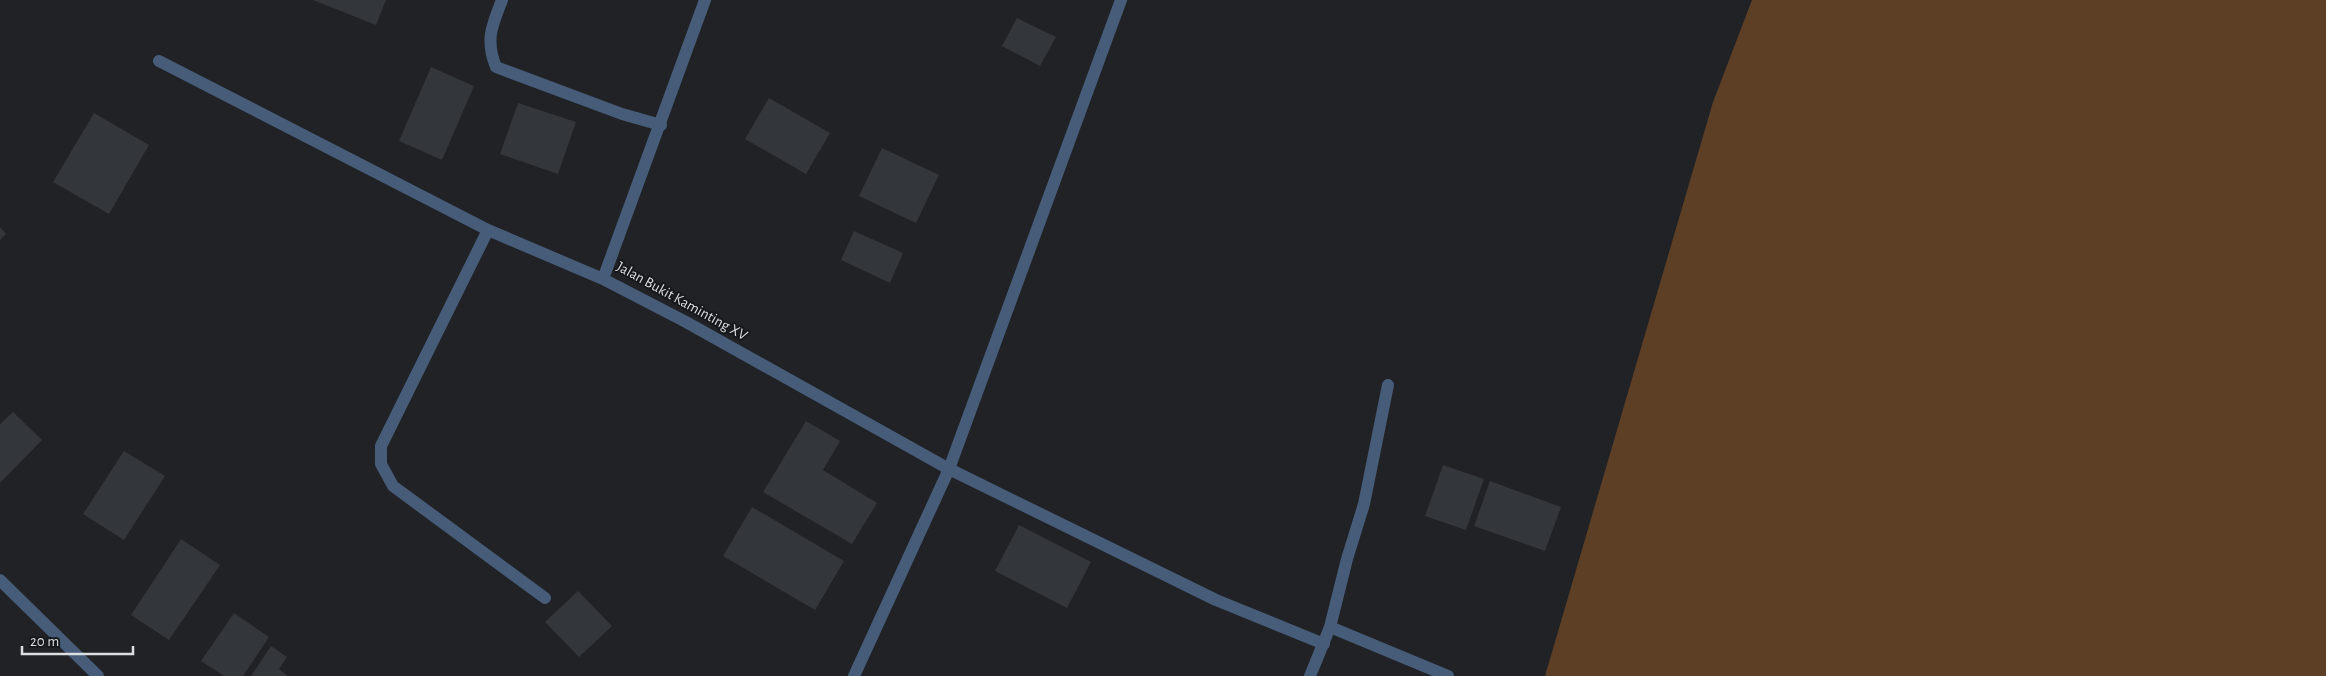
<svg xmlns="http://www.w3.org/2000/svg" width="2326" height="676" viewBox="0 0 2326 676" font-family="'Alegreya Sans',sans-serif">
  <rect width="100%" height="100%" fill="#202226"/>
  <!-- forest -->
  <path fill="#5d3f26" d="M1752,0h574v676h-781l168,-574z"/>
  <!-- building -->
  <path fill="#33363a" d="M313,0h73l-10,25z
    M1017,18l39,19 -16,29 -38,-20z
    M431,67l43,19 -32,74 -43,-19z
    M769,98l61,35 -24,41 -61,-35z
    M518,103l58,19 -18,52 -58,-20z
    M94,113l55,32 -40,69 -56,-32z
    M882,148l57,27 -23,48 -57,-27z
    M0,227l6,7 -6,6z
    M854,231l49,22 -13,30 -49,-23z
    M13,412l29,28 -42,43v-59z
    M806,421l34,20 -17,29 54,33 -25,41 -89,-52z
    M124,451l41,25 -41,64 -41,-26z
    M1443,465l41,14 -18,51 -41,-14z
    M1490,481l71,26 -16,44 -71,-25z
    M752,507l92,54 -29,49 -92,-54z
    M1019,525l72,37 -24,46 -72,-37z
    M181,539l39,26 -51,75 -38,-25z
    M578,591l34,35 -33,31 -34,-35z
    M234,613l35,24 -26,39h-19l-23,-15z
    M271,646l16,11 -8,12 9,7h-37z"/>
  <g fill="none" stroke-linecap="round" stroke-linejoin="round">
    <!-- lane -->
    <path stroke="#465c78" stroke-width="12" d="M502,0c-10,26 -17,39 -6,67l126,47 39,11"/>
    <!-- street -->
    <path stroke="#465c78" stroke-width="12" d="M705,0l-102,279 83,43 263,147 -95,207
      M1121,0l-172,469 267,131 108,44
      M159,61l329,169
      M0,580l98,96
      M545,598l-152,-112 -12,-22v-18l107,-216 115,49
      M1330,627l118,49
      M1310,676l20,-49 17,-68 17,-55 24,-119"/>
  </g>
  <g text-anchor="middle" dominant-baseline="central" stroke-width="4" stroke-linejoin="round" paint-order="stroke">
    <!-- street labels -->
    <g font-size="15" fill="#dbdde0" stroke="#16191c">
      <text transform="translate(682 301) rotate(29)">Jalan Bukit Kaminting XV</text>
    </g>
  </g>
  <!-- scale -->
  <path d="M22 646v8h111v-8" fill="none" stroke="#dbdde0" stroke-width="2.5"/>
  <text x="30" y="646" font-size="15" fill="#dbdde0" stroke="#16191c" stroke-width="4" paint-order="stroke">20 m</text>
</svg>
